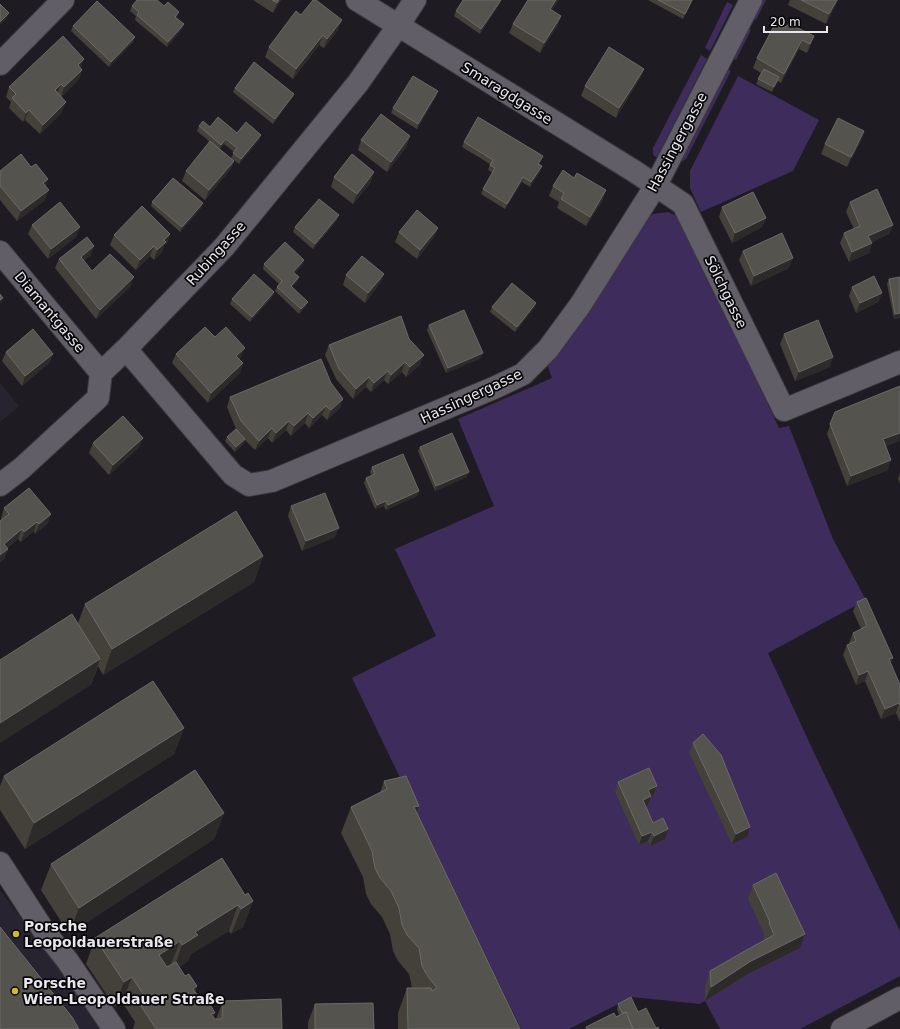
<svg xmlns="http://www.w3.org/2000/svg" width="900" height="1029" viewBox="0 0 900 1029" font-family="'DejaVu Sans',sans-serif">
  <rect width="100%" height="100%" fill="#1e1b23"/>
  <!-- built -->
  <path fill="#282331" d="M0,383l19,23 -19,16z
    M0,890l66,88 34,51h-100z"/>
  <!-- green -->
  <path fill="#3e2c5d" d="M758,0h8l-10,20 -6,-3z
    M727,2l6,3 -23,46 -5,-3z
    M745,26l6,4 -15,30 -7,-3z
    M701,55l6,4 -50,98 -3,-1 -1,-3v-5z
    M724,67l7,4 -45,88 -5,3 -4,-1z
    M738,76l81,44 -26,51 -92,41 -11,-24v-17z
    M668,212l13,6 98,210 10,-2 44,113 33,61 -98,53 49,106 83,172v45l-100,53h-80l-15,-28 -5,3 -68,-7 -63,32h-48l-169,-351 84,-42 -41,-87 99,-43 -36,-87 94,-41 -5,-14 94,-143 12,-7z"/>
  <g fill="none" stroke-linecap="round" stroke-linejoin="round">
    <defs>
      <path id="minor" d="M357,0l277,171 49,33 101,206 116,-48
        M0,64l63,-64
        M0,252l101,121
        M126,349l107,126 16,10 23,-4 224,-94 27,-13 25,-25 33,-45 75,-119 95,-185
        M0,485l22,-17 76,-70 3,-25 25,-24 98,-102 134,-164 40,-57 17,-26
        M0,863l44,68 23,29 47,69
        M842,1029l58,-31"/>
    </defs>
    <!-- minor casing -->
    <use href="#minor" stroke="#3a383e" stroke-width="24"/>
    <!-- minor -->
    <use href="#minor" stroke="#615e67" stroke-width="22"/>
  </g>
  <!-- wall -->
  <path fill="#43413a" d="M253,0h28l-8,13z
    M648,0h45l-10,19z
    M790,0h48l-12,24 -38,-19z
    M500,3l-20,31 -26,-18 2,-5z
    M132,6l45,11 -1,1 8,6 -2,5 -15,18 -32,-27 1,-4 -6,-5z
    M552,11l9,5 -4,10 -17,27 -31,-20 4,-9z
    M301,15l37,15 -14,18 -5,-3 -26,34 -28,-22 4,-10z
    M73,26l62,11 -2,5 -24,25 -38,-36z
    M783,28l31,8 -4,10 -3,7 -8,-4 -18,34 -4,-2 -5,11 -16,-8 5,-11 -8,-5 4,-10z
    M81,68l1,2 -3,9 -18,18 1,15 -22,22 -15,-14 -2,2 -14,-14 2,-6 -5,-5 3,-10z
    M644,69l-4,9 -24,40 -35,-22 4,-10z
    M235,88l59,6 -2,4 -19,26 -40,-32z
    M436,96l-19,33 -26,-16 2,-5z
    M199,126l11,1 27,6 22,7 -20,24 -8,-6 3,-6 -10,-8 -4,5 14,12 -4,9 -25,30 -23,-19 4,-10 24,-29 -13,-11z
    M864,131l-3,10 -14,26 -26,-13 4,-10z
    M361,140l46,6 -20,26 -29,-22z
    M464,142l79,14 -4,8 3,2 -2,5 -10,16 -8,-5 -17,27 -24,-15 2,-5 10,-16 -5,-3 2,-6 -28,-17z
    M31,167l17,12 -3,7v14l-28,21 -17,-21v-29z
    M334,177l37,5 -18,22 -22,-17z
    M553,186l50,14 -17,26 -29,-18 2,-6 -10,-6z
    M152,202l51,1 -2,5 -21,24 -29,-26z
    M850,202l43,23 -4,9 -17,8v1l-3,10 -20,9 -9,-19 4,-10 10,-4 -8,-17z
    M722,207l44,11 -4,9 -30,16 -13,-26z
    M337,220l-24,29 -20,-17 2,-5z
    M32,225l44,12 -28,22 -20,-25z
    M438,228l-4,9 -17,22 -22,-17 4,-10z
    M170,234l-3,9 -3,2 -2,7 -8,8 -4,-4 -14,14 -26,-25 4,-10z
    M743,251l46,17 -38,18 -12,-26z
    M91,255l-7,6 8,10 38,16 -34,32 -41,-51 4,-9z
    M304,260l-2,5 -7,8 4,4 -2,5 -5,5 14,19 -7,8 -24,-23 2,-4 2,-3 -16,-15 1,-5z
    M384,274l-4,9 -15,20 -22,-18 3,-10z
    M889,279l11,39 -6,1 -7,-35z
    M852,287l30,6 -4,9 -22,11 -7,-17z
    M274,292l-2,5 -22,25 -20,-18 2,-5z
    M492,307h43l-20,25 -25,-20z
    M429,325l52,33 -35,15 -19,-43z
    M784,334l46,33 -35,14 -15,-37z
    M215,337l26,20 -2,2 4,4 -3,10 -32,30 -36,-40 4,-9z
    M409,339l11,26 -14,12 -4,-5 -14,12 -4,-4 -13,12 -5,-5 -13,12 -17,-20 -11,-24 4,-10z
    M6,352l47,2 -4,9 -27,23 -20,-25z
    M331,383l12,16 -3,9 -13,12 -5,-5 -13,13 -4,-5 -14,13 -5,-6 -14,13 -4,-5 -13,12 -10,-10 -2,4 -8,8 -10,-11 2,-4 9,-8 -9,-22 3,-10z
    M835,412l51,35 2,23 -41,16 -20,-52z
    M143,438l-4,9 -30,28 -20,-22 4,-10z
    M420,447l47,30 -32,14 -17,-40z
    M372,467l47,24 -2,5 -31,14 -2,-4 -9,3 -11,-26 2,-5 6,-2 -2,-4z
    M900,473v11l-2,-5z
    M291,506l44,31 -33,14 -14,-35z
    M4,508l47,6 -4,10 -12,10 -1,-3 -13,11 -3,-3 -11,9 1,1 -4,10 -4,3v-41l2,-2 -1,-1z
    M263,556l-9,26 -151,93 -5,-9 -7,19 -13,-62 7,-19z
    M857,602l36,56 -3,6 10,21v37l-4,-9 -15,6 -16,-38 -9,4 -13,-30 4,-10 3,-1 -1,-1 4,-10 8,-4 -8,-18z
    M184,728l-10,26 -149,95 -25,-39v-24l4,-10z
    M693,743l54,94 -15,7 -43,-91z
    M384,781l35,25 -2,6 103,217h-122v-16l9,-25h5l-3,-14 -11,-13 -5,-10 -3,-17 -8,-17 -11,-13 -5,-10 -3,-17 -22,-44 10,-26 29,-14z
    M618,782l39,4 -4,10 -2,1 -4,9h-1l7,17 12,16 -15,7 -2,-5 -9,4 -24,-53z
    M224,813l-10,26 -145,95 -28,-44 10,-26z
    M753,885l47,63 -54,27 -41,26v-15l5,-15 55,-31 -2,-3 1,-3 -16,-35z
    M245,895l8,6 -10,26 -12,7 -2,-3 -38,23 -3,7 -9,6 6,9 12,10 -2,6 20,27h1l7,-18 59,28h-149l2,-7 -13,-20 -7,5 -29,-43 9,-26z
    M315,1004l59,25h-66v-7z
    M618,1004l20,8 18,16 3,1h-74l1,-2 33,-12 -2,-6z"/>
  <!-- shaded-wall -->
  <path fill="#2d2b29" d="M279,0h2l-8,13 4,-10z
    M501,0l-1,3 -20,31 1,-5z
    M556,0h3l-13,19 4,-10z
    M692,0h1l-10,19 2,-5z
    M837,0h1l-12,24 3,-10z
    M179,12l-2,5 -4,5 2,-5z
    M9,13l-2,5 -7,7v-3z
    M561,16l-4,10 -17,27 4,-10z
    M342,20l-4,10 -14,18 3,-9z
    M184,24l-2,5 -15,18 1,-5z
    M323,35l-4,10 -26,34 3,-10z
    M814,36l-4,10 -3,7 3,-9z
    M135,37l-2,5 -24,25 2,-5z
    M802,40l-3,9 -18,34 3,-9z
    M84,59l-3,9 -3,-3z
    M644,69l-4,9 -24,40 3,-10z
    M82,70l-3,9 -18,18 3,-10z
    M61,84l-4,10 -2,-4z
    M438,91l-2,5 -19,33 1,-5z
    M294,94l-2,4 -19,26 2,-5z
    M66,102l-4,10 -22,22 3,-9z
    M29,110l-4,10 -2,2 3,-9z
    M864,131l-3,10 -14,26 4,-10z
    M261,135l-2,5 -20,24 2,-5z
    M410,136l-3,10 -20,26 4,-10z
    M226,139l-2,5 -5,6 2,-5z
    M234,161l-4,9 -25,30 4,-10z
    M542,166l-2,5 -10,16 1,-5z
    M374,172l-3,10 -18,22 4,-10z
    M523,177l-1,5 -17,27 2,-5z
    M48,179l-4,9 -1,-5z
    M49,190l-4,10 -28,21 4,-10z
    M606,190l-3,10 -17,26 4,-9z
    M203,203l-2,5 -21,24 2,-5z
    M339,215l-2,5 -24,29 2,-5z
    M766,218l-4,9 -30,16 3,-10z
    M893,225l-4,9 -24,11 3,-9z
    M80,227l-4,10 -28,22 3,-10z
    M438,228l-4,9 -17,22 3,-9z
    M170,234l-3,9 -3,2 -2,7 -8,8 3,-10 7,-10z
    M872,243l-3,10 -20,9 3,-10z
    M94,246l-3,9 -14,12 4,-10z
    M154,246l-4,10 -14,14 4,-10z
    M793,258l-4,10 -38,18 3,-10z
    M304,260l-2,5 -10,12 1,-5z
    M384,274l-4,9 -15,20 3,-10z
    M134,277l-4,10 -34,32 4,-9z
    M299,277l-2,5 -8,9 2,-5z
    M274,292l-2,5 -22,25 2,-5z
    M882,293l-4,9 -22,11 4,-10z
    M3,298l-2,5 -1,1v-4z
    M308,302l-2,4 -7,8 2,-5z
    M536,303l-1,4 -20,25 2,-5z
    M900,313v5l-6,1 1,-5z
    M245,348l-4,9 -8,8 3,-9z
    M483,353l-2,5 -35,15 2,-5z
    M53,354l-4,9 -27,23 3,-10z
    M424,355l-4,10 -14,12 4,-10z
    M833,357l-3,10 -35,14 4,-9z
    M405,362l-3,10 -14,12 3,-9z
    M243,363l-3,10 -32,30 3,-10z
    M388,371l-4,9 -13,12 3,-9z
    M369,377l-3,10 -13,12 3,-10z
    M343,399l-3,9 -13,12 4,-10z
    M326,406l-4,9 -13,13 4,-10z
    M308,413l-3,10 -14,13 3,-10z
    M289,421l-3,9 -14,13 4,-10z
    M272,428l-4,10 -13,12 4,-9z
    M900,433v8l-20,8 3,-10z
    M143,438l-4,9 -30,28 4,-10z
    M245,439l-2,5 -8,8 1,-5z
    M891,460l-3,10 -41,16 4,-10z
    M469,472l-2,5 -32,14 1,-5z
    M419,491l-2,5 -31,14 2,-5z
    M386,501l-2,5 -9,3 2,-4z
    M51,514l-4,10 -12,10 4,-10z
    M37,522l-3,9 -13,11 3,-10z
    M339,528l-4,9 -33,14 4,-10z
    M22,529l-4,10 -18,14 4,-9z
    M8,549l-4,10 -4,3v-7z
    M263,556l-9,26 -151,93 9,-26z
    M893,658l-4,9v-8z
    M100,659l-9,26 -91,58v-20z
    M868,671l-3,10 -9,4 3,-10z
    M899,703l-3,10 -15,6 4,-10z
    M184,728l-10,26 -149,95 9,-26z
    M657,786l-4,10 -2,1 -4,9 -8,3 4,-9 5,-10z
    M419,806l-9,26 4,-25z
    M224,813l-10,26 -145,95 10,-26z
    M750,827l-3,10 -15,7 4,-10z
    M668,829l-3,10 -15,7 4,-10z
    M652,832l-4,9 -9,4 3,-9z
    M253,901l-10,26 -12,7 10,-25z
    M238,905l-9,26 -38,23 -3,7 -15,10 9,-26 13,-13z
    M805,934l-5,14 -54,27 -41,26 6,-14 40,-26z
    M180,941l-10,26 -21,14 10,-26z
    M132,977l-10,25 -7,5 9,-25z
    M197,986l-9,25 5,-22z
    M215,1013l-6,16 2,-15z"/>
  <!-- building -->
  <path fill="#55534e" stroke="#6c6a67" d="M137,0h20l7,6 4,-4 11,10 -4,5 9,7 -16,18 -31,-27 2,-3 -7,-6z
    M272,0h7l-2,3z
    M313,0h3l26,20 -15,19 -4,-4 -27,34 -27,-22 27,-36 5,4z
    M463,0h38l-20,29 -25,-18z
    M528,0h28l-6,9 11,7 -17,27 -31,-19z
    M658,0h34l-7,14z
    M801,0h36l-8,14z
    M97,1l38,36 -24,25 -38,-36z
    M0,4l9,9 -9,9z
    M775,24l8,4 7,-4 24,12 -4,8 -8,-4 -18,34 -27,-16z
    M63,36l21,23 -6,6 4,5 -18,17 -3,-3 -6,6 11,12 -23,23 -14,-15 -3,3 -14,-15 4,-4 -7,-7z
    M609,47l35,22 -25,39 -34,-22z
    M254,62l40,32 -19,25 -40,-31z
    M764,69l15,8 -5,10 -16,-8z
    M413,76l25,15 -20,33 -25,-16z
    M381,114l29,22 -19,26 -30,-22z
    M218,117l19,16 9,-11 15,13 -20,24 -8,-6 4,-5 -11,-9 -5,6 -22,-19 4,-5 7,6z
    M478,117l65,39 -5,8 4,2 -11,16 -8,-5 -16,27 -24,-15 12,-21 -5,-3 3,-5 -29,-18z
    M838,118l26,13 -13,26 -26,-13z
    M210,141l24,20 -25,29 -23,-19z
    M21,154l10,13 5,-3 12,15 -5,4 6,7 -28,21 -21,-25v-15z
    M352,154l22,18 -17,22 -23,-17z
    M563,170l11,8 3,-5 29,17 -16,27 -29,-18 3,-6 -11,-7z
    M173,178l30,25 -21,24 -30,-25z
    M877,189l16,36 -25,11 4,7 -20,9 -8,-19 16,-7 -10,-24z
    M753,192l13,26 -31,15 -13,-26z
    M319,199l20,16 -24,29 -20,-17z
    M60,202l20,25 -29,22 -19,-24z
    M142,206l28,28 -6,6 2,2 -9,8 -3,-4 -14,14 -26,-25z
    M417,210l21,18 -18,22 -21,-18z
    M782,233l11,25 -39,18 -11,-25z
    M87,237l7,9 -13,11 11,14 18,-17 24,23 -34,33 -41,-51z
    M285,242l19,18 -11,12 6,5 -8,9 17,16 -7,7 -24,-22 5,-6 -18,-17z
    M362,256l22,18 -16,19 -22,-18z
    M254,274l20,18 -22,25 -20,-18z
    M874,276l8,17 -22,10 -8,-16z
    M900,277v36l-5,1 -6,-35z
    M512,283l24,20 -19,24 -25,-20z
    M0,294l3,4 -3,2z
    M464,310l19,43 -35,15 -19,-43z
    M401,316l8,23 15,16 -14,12 -5,-5 -14,13 -3,-4 -14,12 -5,-6 -13,12 -17,-20 -10,-24z
    M818,320l15,37 -34,15 -15,-38z
    M205,327l10,10 11,-10 19,21 -9,8 7,7 -32,30 -35,-39z
    M33,329l20,25 -28,22 -19,-24z
    M321,359l10,24 12,16 -12,11 -5,-4 -13,12 -5,-5 -14,13 -5,-5 -13,12 -4,-5 -13,13 -18,-20 -11,-24z
    M900,386v47l-17,6 8,21 -40,16 -21,-52 5,-12z
    M123,416l20,22 -30,27 -20,-22z
    M236,429l9,10 -9,8 -9,-10z
    M452,433l17,39 -33,14 -16,-39z
    M403,454l16,37 -31,14 -2,-4 -9,4 -11,-27 9,-4 -3,-7z
    M29,488l22,26 -12,10 -2,-2 -13,10 -2,-3 -18,15 4,5 -8,6v-34l9,-7 -5,-6z
    M325,493l14,35 -33,13 -15,-35z
    M236,511l27,45 -151,93 -27,-45z
    M866,598l27,60 -4,1 11,26v20l-1,-2 -14,6 -17,-38 -9,4 -12,-30 9,-4 -3,-8 14,-7 -10,-24z
    M72,614l28,45 -100,64v-63z
    M153,681l31,47 -150,95 -30,-47z
    M703,734l18,21 29,72 -14,7 -43,-91z
    M649,768l8,18 -9,4 3,6 -8,4 10,23 10,-5 5,11 -14,7 -2,-4 -10,4 -24,-54z
    M195,770l29,43 -145,95 -28,-44z
    M406,776l13,30 -5,1 106,222h-112l-1,-41h24l1,3 5,-3 -10,-13 -5,-9 -3,-18 -12,-13 -5,-10 -3,-17 -8,-17 -11,-13 -5,-10 -3,-17 -21,-44 36,-18 -3,-8z
    M222,858l23,37 3,-2 5,8 -12,8 -3,-4 -43,27 3,3 -16,10 -2,-4 -21,14 8,12 9,-5 9,14 4,-2 8,12 -4,3 10,14 5,-2 7,12 -4,1 4,5h7l1,-18 58,-2 1,30h-126l-15,-23 7,-4 -16,-25 -8,5 -29,-44z
    M776,873l29,61 -54,27 -40,26 -1,-16 33,-19 31,-17 -5,-12 1,-1 -17,-37z
    M0,927l72,90 7,12h-79z
    M631,997l7,15 8,-4 10,20 2,-1 1,2h-26l-7,-17 -4,1 -4,-9z
    M373,1003l1,26h-59v-25z
    M626,1012l7,17h-46l-1,-2 28,-14 2,4z"/>
  <!-- markers -->
  <g fill="#d2b635" stroke="#070709" stroke-width="1.5">
    <circle cx="16" cy="934" r="4"/>
    <circle cx="15" cy="991" r="4"/>
  </g>
  <g text-anchor="middle" dominant-baseline="central" stroke-width="3.5" stroke-linejoin="round" paint-order="stroke">
    <!-- street labels -->
    <g font-size="14" fill="#e9e7ed" stroke="#070709">
      <text transform="translate(507 93) rotate(32)">Smaragdgasse</text>
      <text transform="translate(677 142) rotate(-62)">Hassingergasse</text>
      <text transform="translate(216 253) rotate(-48)">Rubingasse</text>
      <text transform="translate(726 292) rotate(64)">Sölchgasse</text>
      <text transform="translate(50 312) rotate(50)">Diamantgasse</text>
      <text transform="translate(471 396) rotate(-25)">Hassingergasse</text>
    </g>
    <!-- poi labels -->
    <g font-size="14" font-weight="bold" fill="#e9e7ed" stroke="#070709" text-anchor="start">
      <text x="24" y="926">Porsche<tspan x="24" dy="16">Leopoldauerstraße</tspan></text>
      <text x="23" y="983">Porsche<tspan x="23" dy="16">Wien-Leopoldauer Straße</tspan></text>
    </g>
  </g>
  <!-- scale -->
  <path d="M764 26v6h63v-6" fill="none" stroke="#e9e7ed" stroke-width="2"/>
  <text x="770" y="26" font-size="12" fill="#e9e7ed" stroke="#070709" stroke-width="3" paint-order="stroke">20 m</text>
</svg>
